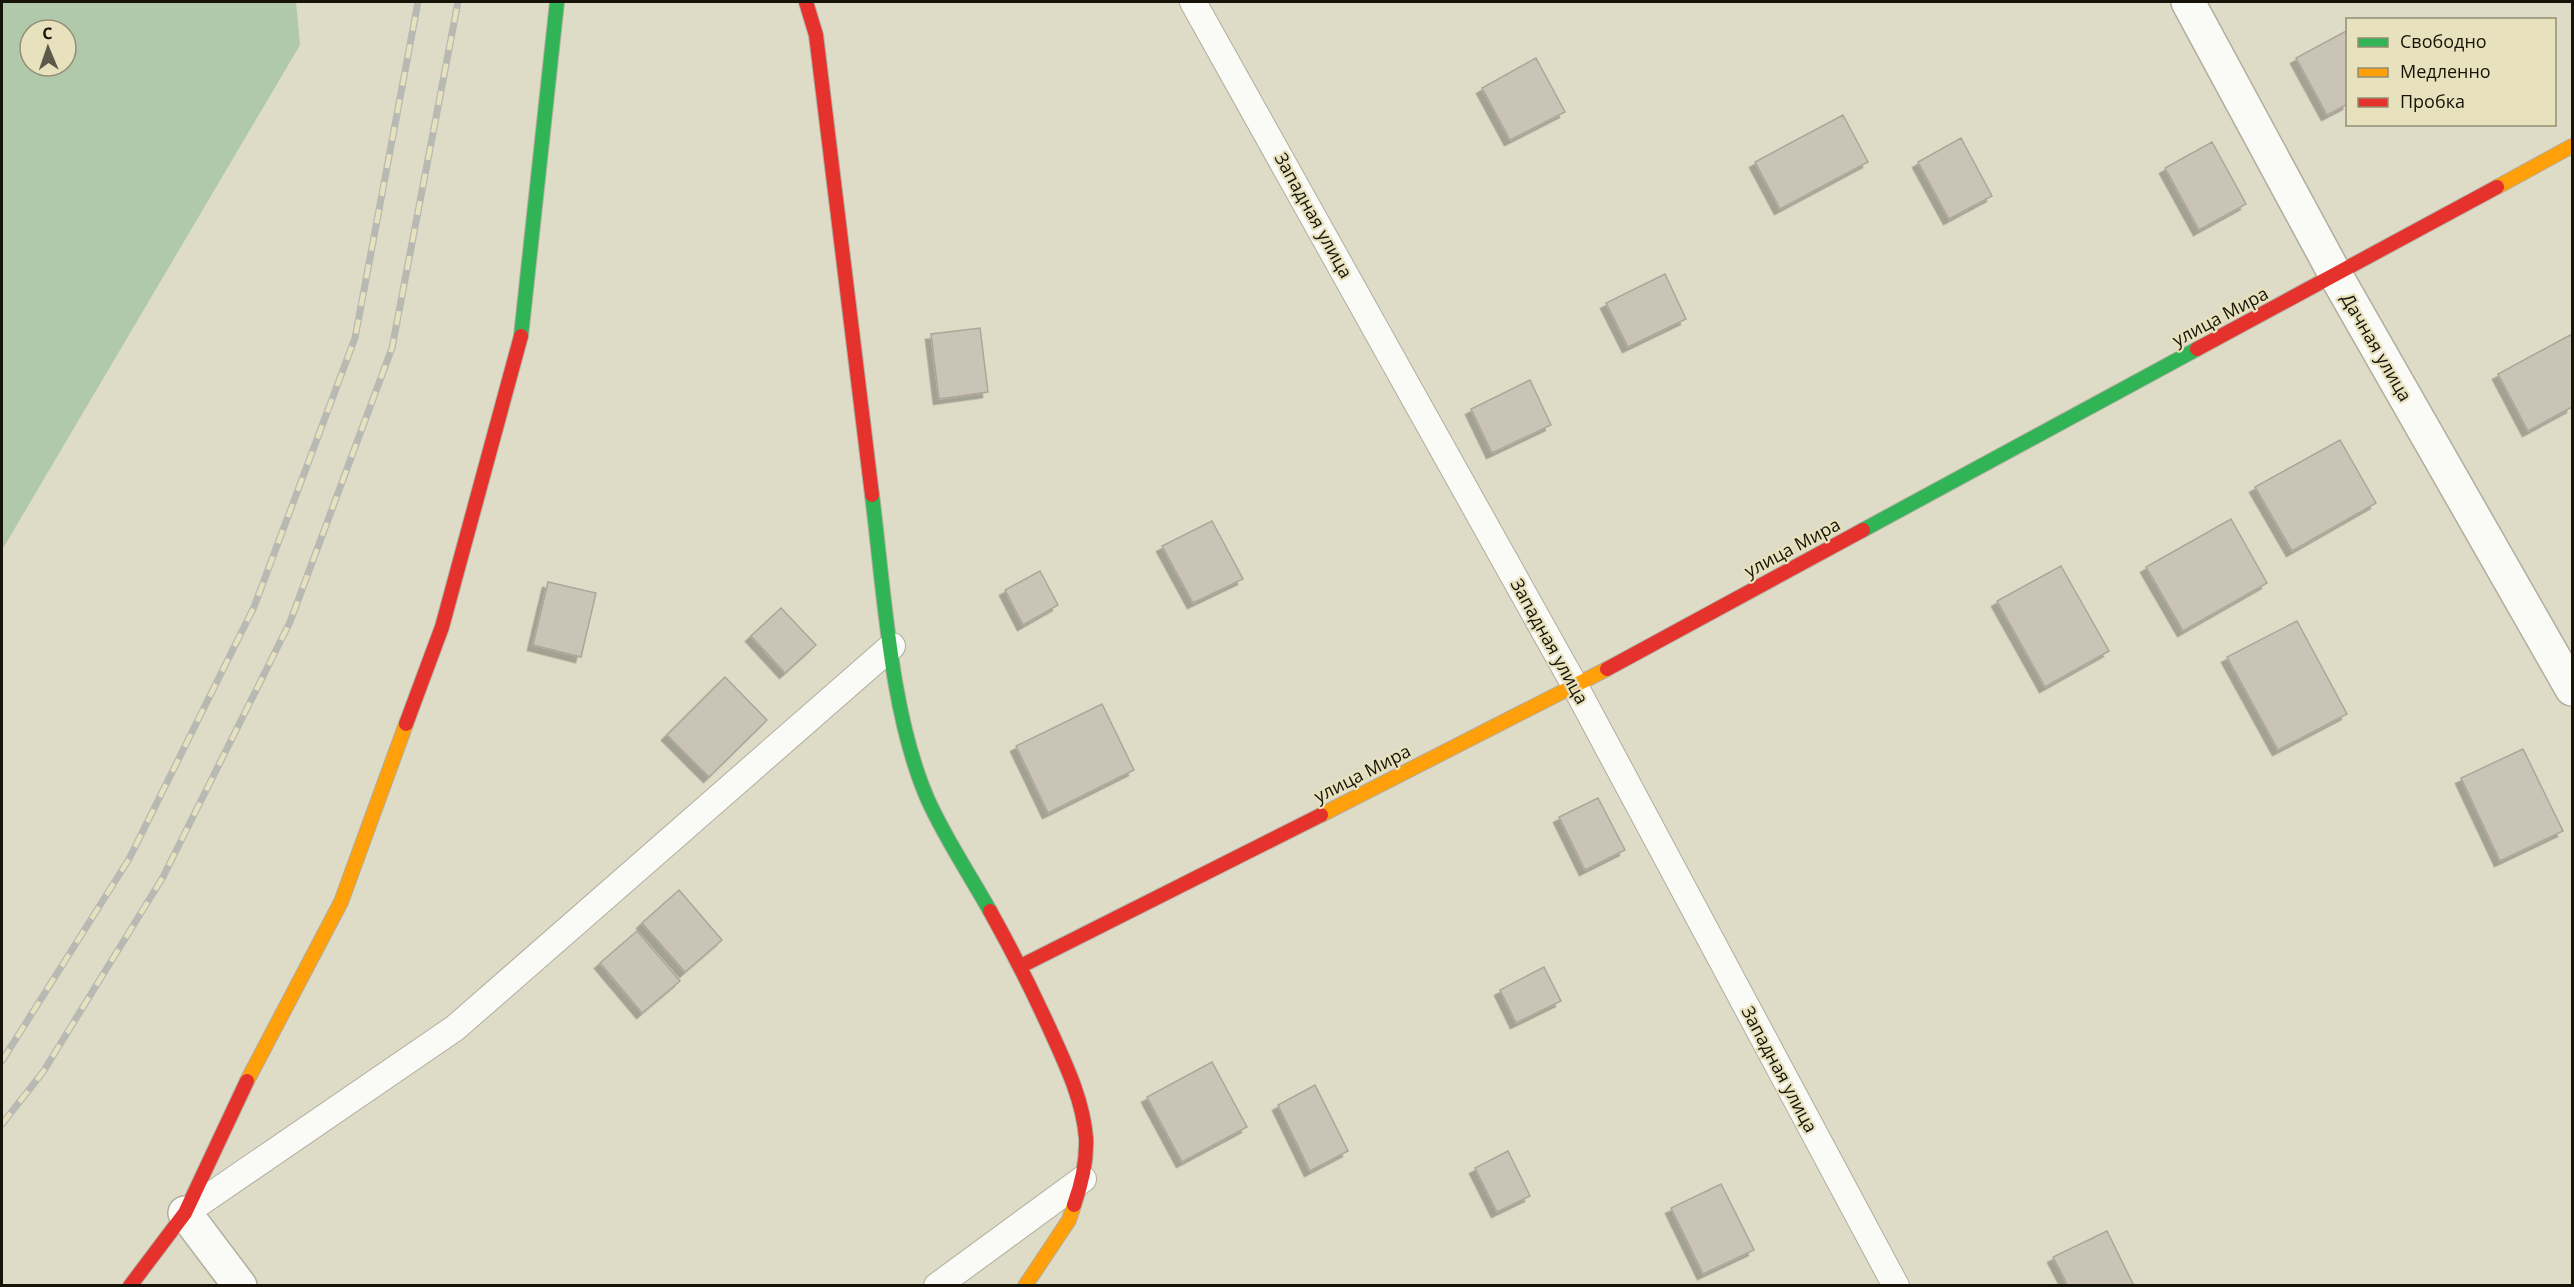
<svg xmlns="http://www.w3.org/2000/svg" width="2574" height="1287" viewBox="0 0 2574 1287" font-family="'Open Sans',sans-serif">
  <defs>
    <filter id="shadow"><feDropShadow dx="-5.5" dy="5.5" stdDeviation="0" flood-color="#0004"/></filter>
  </defs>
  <rect width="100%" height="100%" fill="#dedbc7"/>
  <!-- green -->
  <path fill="#afc9aa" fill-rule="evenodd" d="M2,2h294l4,43 -298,505zM30,30h36v36h-36z"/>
  <!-- building -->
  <path fill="#cac4b7" stroke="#aca699" stroke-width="1.5" filter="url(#shadow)" d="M2348,30v74l-21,11 -31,-57z
    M1536,58l29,54 -55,28 -28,-52z
    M1843,115l25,47 -88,47 -25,-47z
    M1961,138l31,58 -43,23 -31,-57z
    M2212,142l34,62 -47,26 -34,-62z
    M1665,274l21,45 -58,28 -22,-44z
    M980,328l8,64 -49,7 -8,-65z
    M2572,334v73l-44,24 -30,-57z
    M1530,380l21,45 -59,28 -21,-44z
    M2340,440l36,63 -84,48 -37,-64z
    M2231,519l36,64 -84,48 -37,-64z
    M1212,521l31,58 -50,24 -31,-57z
    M2061,566l48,85 -64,36 -48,-86z
    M1040,571l18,34 -35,20 -18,-35z
    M548,582l48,11 -15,64 -48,-12z
    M781,608l35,37 -31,28 -34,-37z
    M2297,621l50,93 -69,36 -51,-93z
    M725,677l42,43 -58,57 -42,-42z
    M1102,704l32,66 -86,43 -32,-67z
    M2523,749l40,82 -63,30 -39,-83z
    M1598,798l27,52 -40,20 -26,-53z
    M679,890l43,50 -37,32 -43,-49z
    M637,931l43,50 -38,32 -42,-50z
    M1544,967l17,34 -45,22 -16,-33z
    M1212,1062l35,65 -65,35 -35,-65z
    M1315,1085l33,66 -38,20 -32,-66z
    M1508,1151l22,45 -33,16 -22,-44z
    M1721,1184l33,66 -51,24 -32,-66z
    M2107,1231l27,55h-66l-15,-29z"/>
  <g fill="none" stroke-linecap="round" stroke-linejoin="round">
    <defs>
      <path id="lane" d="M1193,2l382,684 321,600
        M185,1213l270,-185 437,-382
        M937,1286l146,-107"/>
      <path id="street" d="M2188,2l147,272 237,415
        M185,1213l55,73"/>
      <path id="fast" d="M521,336l36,-334
        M872,495c12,94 18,219 56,305 17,38 42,75 62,111
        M1863,530l334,-181"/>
      <path id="slow" d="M2497,187l75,-41
        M1321,815l286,-146
        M247,1081l94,-179 65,-178
        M1025,1286l44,-66 5,-15"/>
      <path id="jam" d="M806,2l10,33 56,460
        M2197,349l300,-162
        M1607,669l256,-139
        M406,724l36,-97 79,-291
        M990,911c23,41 43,81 62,123 15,33 31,67 34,104 1,23 -4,45 -12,67
        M1021,966l300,-151
        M130,1286l55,-73 62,-132"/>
    </defs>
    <!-- lane casing -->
    <use href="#lane" stroke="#b1ae9f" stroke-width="28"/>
    <!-- street casing -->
    <use href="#street" stroke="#b1ae9f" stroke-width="36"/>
    <!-- fast casing -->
    <use href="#fast" stroke="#b1ae9f" stroke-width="16"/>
    <!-- slow casing -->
    <use href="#slow" stroke="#b1ae9f" stroke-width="16"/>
    <!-- jam casing -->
    <use href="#jam" stroke="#b1ae9f" stroke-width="16"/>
    <!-- lane -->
    <use href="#lane" stroke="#fafaf7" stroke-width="26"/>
    <!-- street -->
    <use href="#street" stroke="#fafaf7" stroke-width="33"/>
    <!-- fast -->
    <use href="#fast" stroke="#30b455" stroke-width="14"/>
    <!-- slow -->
    <use href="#slow" stroke="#ff9f0a" stroke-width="14"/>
    <!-- jam -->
    <use href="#jam" stroke="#e5322d" stroke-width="14"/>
    <defs>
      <path id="rail" d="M2,1061l127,-202 125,-252 101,-269 63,-336
        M2,1124l41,-52 120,-195 127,-255 102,-274 66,-346"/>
    </defs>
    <!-- rail casing -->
    <use href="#rail" stroke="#b9b9b4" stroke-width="7"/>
    <!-- rail -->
    <use href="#rail" stroke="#e7e1be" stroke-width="4.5" stroke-dasharray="14" stroke-linecap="butt"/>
  </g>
  <g text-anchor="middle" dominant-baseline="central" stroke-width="4.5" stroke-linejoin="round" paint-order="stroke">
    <!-- street labels -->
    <g font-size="18" fill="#161408" stroke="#e7e1be">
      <text transform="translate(1314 215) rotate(61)">Западная улица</text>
      <text transform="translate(2220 316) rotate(-28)">улица Мира</text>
      <text transform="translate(2377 347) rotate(60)">Дачная улица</text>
      <text transform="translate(1792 547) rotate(-28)">улица Мира</text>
      <text transform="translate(1550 641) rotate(61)">Западная улица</text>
      <text transform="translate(1362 773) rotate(-27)">улица Мира</text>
      <text transform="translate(1780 1069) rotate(62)">Западная улица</text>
    </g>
  </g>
  <!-- border -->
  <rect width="2574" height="1287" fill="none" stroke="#161408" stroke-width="6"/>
  <!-- legend -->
  <rect x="2346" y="18" width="210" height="108" fill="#e7e1be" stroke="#938f75" stroke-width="1.5"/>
  <rect x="2358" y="38" width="30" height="9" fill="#30b455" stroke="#938f75" stroke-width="1.5"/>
  <text x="2400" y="48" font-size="18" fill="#161408">Свободно</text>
  <rect x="2358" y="68" width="30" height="9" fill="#ff9f0a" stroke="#938f75" stroke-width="1.5"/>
  <text x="2400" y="78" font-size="18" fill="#161408">Медленно</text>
  <rect x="2358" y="98" width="30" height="9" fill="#e5322d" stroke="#938f75" stroke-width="1.5"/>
  <text x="2400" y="108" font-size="18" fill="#161408">Пробка</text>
  <!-- north arrow -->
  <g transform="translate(48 48) rotate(358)"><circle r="28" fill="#e7e1be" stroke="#938f75" stroke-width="1.5"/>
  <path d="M0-4.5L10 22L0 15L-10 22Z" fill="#5c5a4b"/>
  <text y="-9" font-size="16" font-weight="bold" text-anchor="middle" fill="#161408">С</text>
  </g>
</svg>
